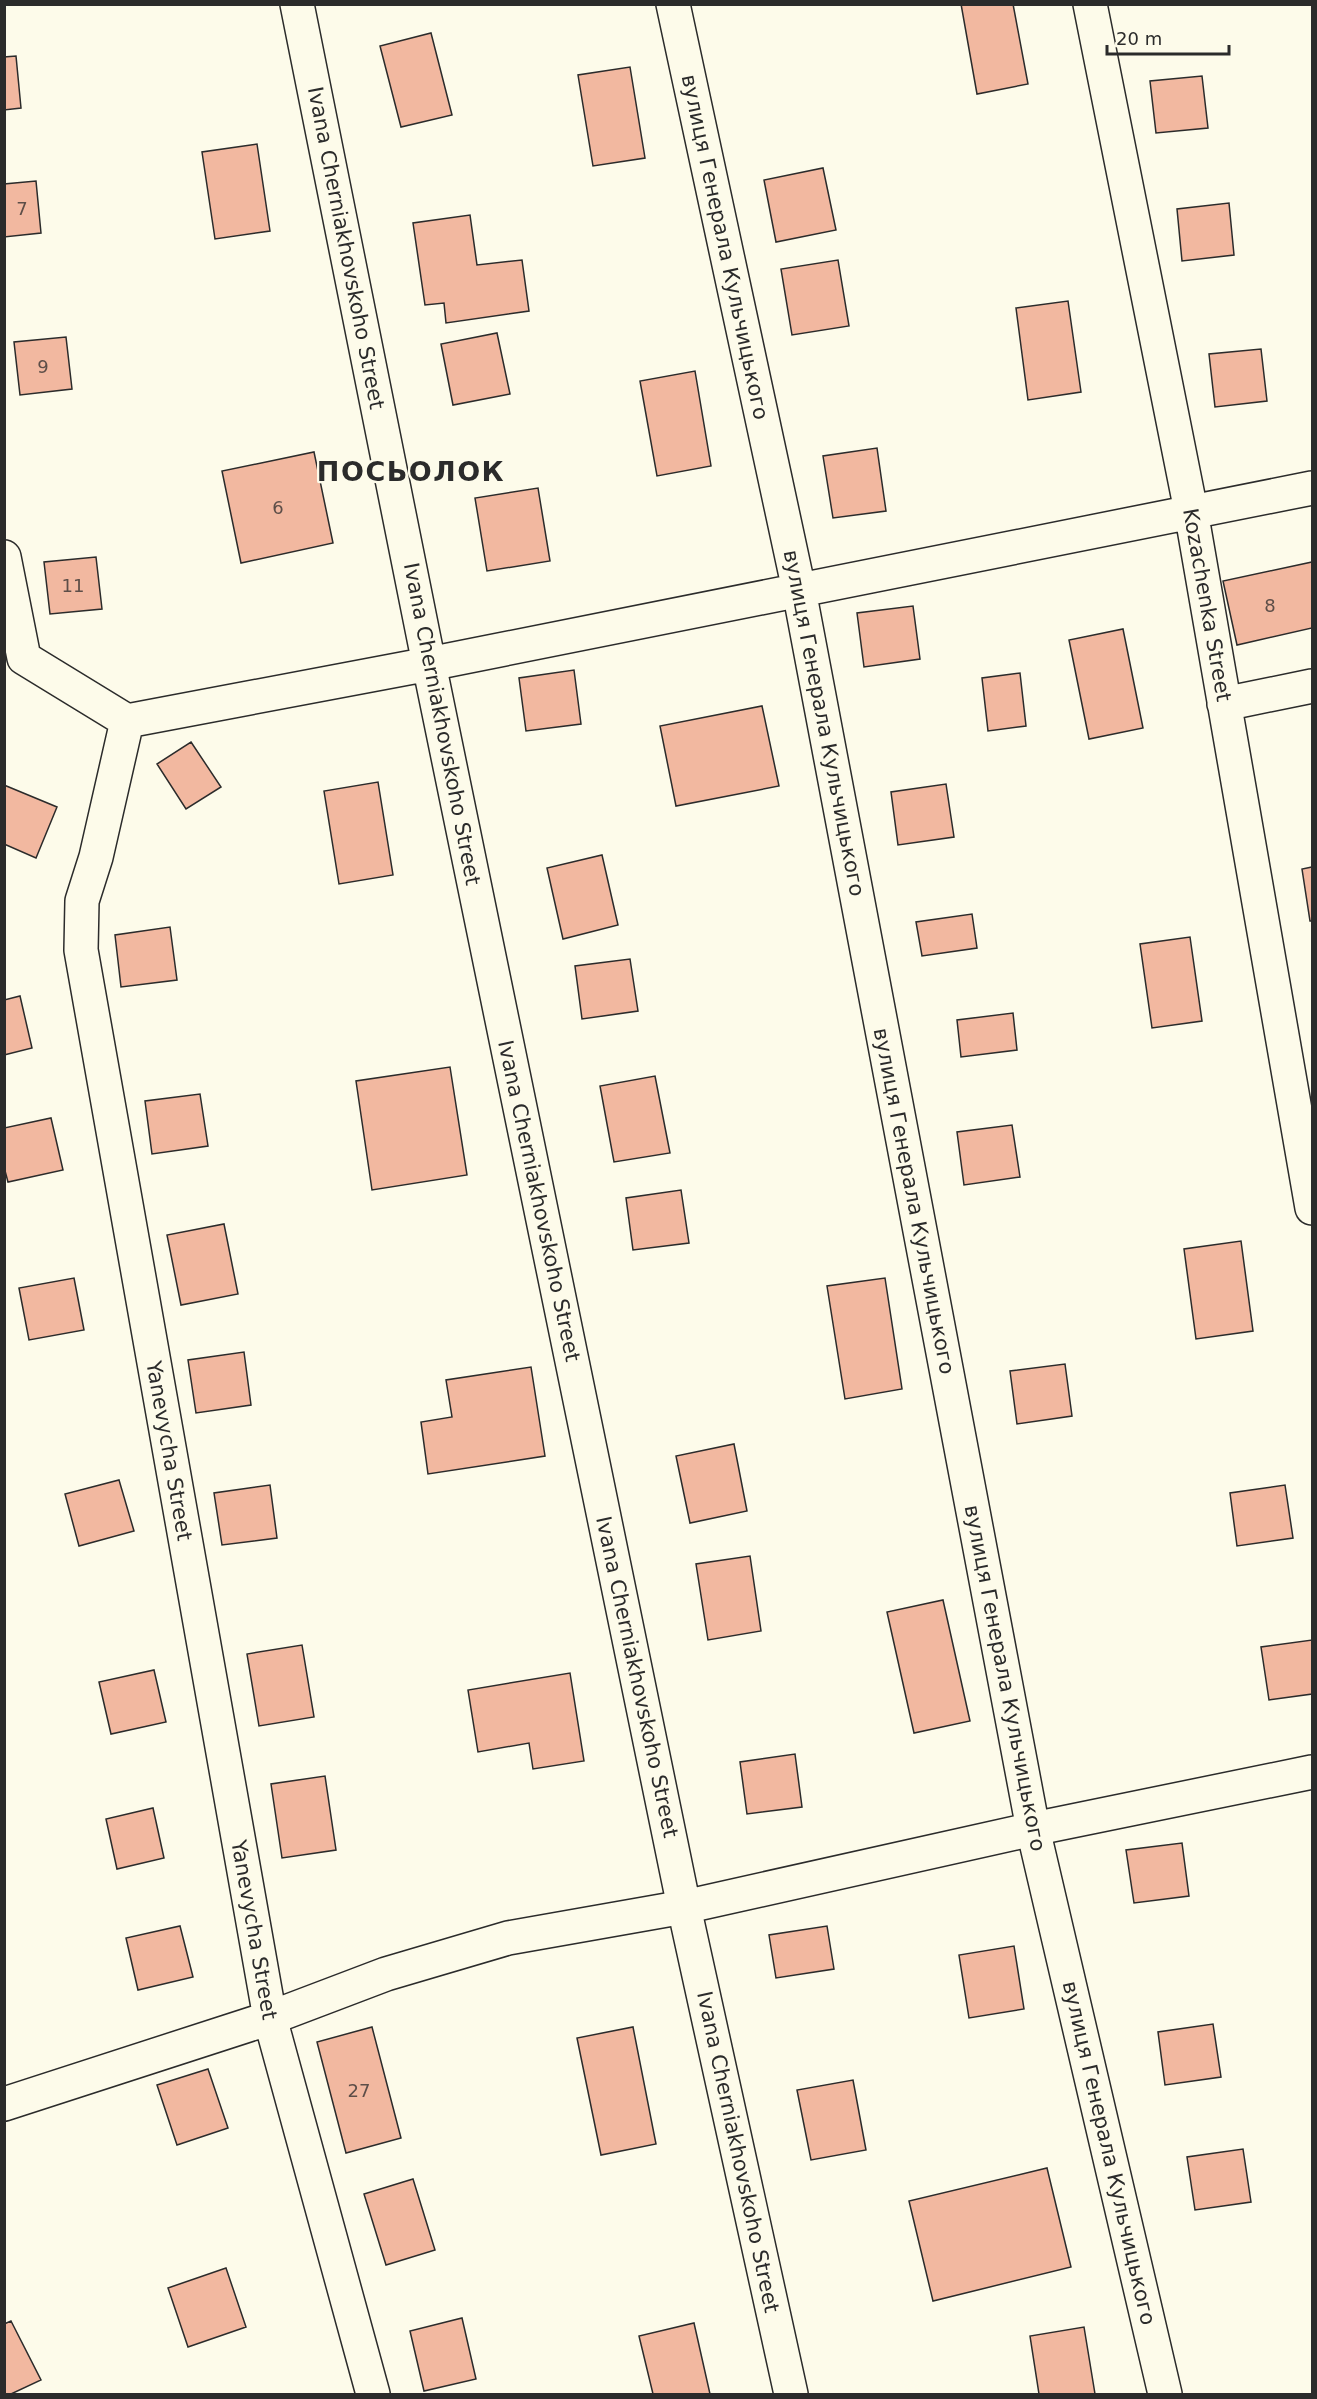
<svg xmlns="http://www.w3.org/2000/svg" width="1317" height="2399" viewBox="0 0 1317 2399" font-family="'DejaVu Sans',sans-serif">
  <rect width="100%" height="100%" fill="#fdfbea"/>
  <!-- building -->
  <path fill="#f2b8a0" stroke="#2b2b2b" stroke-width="1.5" d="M961,4h52l15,80 -51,10z
    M431,33l21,82 -51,12 -21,-81z
    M16,56l5,52 -17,2v-53z
    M630,67l15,91 -52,8 -15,-91z
    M1202,76l6,52 -52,5 -6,-52z
    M257,144l13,87 -55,8 -13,-87z
    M823,168l13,62 -60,12 -12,-62z
    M36,181l5,52 -37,4v-53z
    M1229,203l5,52 -52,6 -5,-52z
    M470,215l7,50 45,-5 7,51 -83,12 -2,-20 -19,2 -12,-82z
    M838,260l11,66 -57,9 -11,-66z
    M1068,301l13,91 -53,8 -12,-92z
    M497,333l13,61 -57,11 -12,-61z
    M66,337l6,52 -52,6 -6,-53z
    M1261,349l6,52 -52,6 -6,-53z
    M695,371l16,95 -54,10 -17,-95z
    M877,448l9,63 -53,7 -10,-62z
    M314,452l19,91 -92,20 -19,-92z
    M538,488l12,73 -63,10 -12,-73z
    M96,557l6,52 -52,5 -6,-52z
    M1312,562v66l-75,17 -14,-64z
    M913,606l7,53 -56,8 -7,-54z
    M1123,629l20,99 -54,11 -20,-99z
    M574,670l7,54 -55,7 -7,-53z
    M1020,673l6,53 -38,5 -6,-53z
    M762,706l17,80 -103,20 -16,-80z
    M191,742l30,45 -35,22 -29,-45z
    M378,782l15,93 -54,9 -15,-93z
    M946,784l8,53 -56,8 -7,-53z
    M4,785l53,22 -21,51 -32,-14z
    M602,855l16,70 -55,14 -16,-71z
    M1312,867v54h-2l-8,-52z
    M972,914l5,34 -55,8 -6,-34z
    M170,927l7,53 -56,7 -6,-52z
    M1190,937l12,84 -50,7 -12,-84z
    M630,959l8,52 -56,8 -7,-53z
    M20,996l12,52 -28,7v-55z
    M1013,1013l4,37 -56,7 -4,-37z
    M450,1067l17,108 -95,15 -16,-109z
    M655,1076l15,77 -56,9 -14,-76z
    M200,1094l8,52 -56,8 -7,-53z
    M51,1118l12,52 -55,12 -4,-15v-39z
    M1012,1125l8,52 -56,8 -7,-53z
    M681,1190l8,53 -56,7 -7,-52z
    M224,1224l14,70 -57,11 -14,-70z
    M1241,1241l12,90 -57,8 -12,-90z
    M74,1278l10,52 -55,10 -10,-52z
    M885,1278l17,111 -57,10 -18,-113z
    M244,1352l7,53 -55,8 -8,-53z
    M1065,1364l7,52 -55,8 -7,-53z
    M531,1367l14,89 -117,18 -7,-52 31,-5 -6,-37z
    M734,1444l13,67 -57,12 -14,-67z
    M119,1480l15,51 -55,15 -14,-52z
    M270,1485l7,53 -55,7 -8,-52z
    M1285,1485l8,53 -56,8 -7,-53z
    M750,1556l11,75 -53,9 -12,-76z
    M943,1600l27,121 -56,12 -27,-121z
    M1312,1640v54l-43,6 -8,-53z
    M302,1645l12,72 -55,9 -12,-72z
    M154,1670l12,52 -55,12 -12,-52z
    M570,1673l14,88 -51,8 -4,-26 -51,9 -10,-62z
    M795,1754l7,53 -55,7 -7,-52z
    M325,1776l11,74 -54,8 -11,-74z
    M153,1808l11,50 -47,11 -11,-50z
    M1182,1843l7,53 -55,7 -8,-53z
    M180,1926l13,51 -55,13 -12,-52z
    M827,1926l7,43 -58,9 -7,-43z
    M1014,1946l10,63 -55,9 -10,-63z
    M1213,2024l8,53 -56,8 -7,-53z
    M372,2027l29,111 -55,15 -29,-111z
    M633,2027l23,117 -55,11 -24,-117z
    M208,2069l20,59 -51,17 -20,-60z
    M853,2080l13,70 -55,10 -14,-70z
    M1243,2149l8,53 -56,8 -8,-53z
    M1047,2168l24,99 -138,34 -24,-100z
    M413,2179l22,71 -49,15 -22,-71z
    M226,2268l20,59 -58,20 -20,-59z
    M462,2318l14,61 -52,12 -14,-60z
    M11,2321l30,59 -30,14h-7v-70z
    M694,2323l16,71h-57l-14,-58z
    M1084,2327l11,67h-56l-9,-58z"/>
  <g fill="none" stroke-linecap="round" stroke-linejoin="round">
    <defs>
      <path id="minor" d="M297,4l132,660 255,1243 107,487
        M673,4l126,586 234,1239 132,565
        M1090,4l101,507 121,697
        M4,557l20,101 103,63 -31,136 -14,44 -1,49 189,1068 103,376
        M1224,704l88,-18
        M127,721l302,-57 883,-176
        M4,2104l266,-86 116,-44 122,-36 176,-31 349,-78 279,-57"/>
    </defs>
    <!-- minor casing -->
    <use href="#minor" stroke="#2b2b2b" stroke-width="36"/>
    <!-- minor -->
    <use href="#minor" stroke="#fdfbea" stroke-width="33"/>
  </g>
  <g text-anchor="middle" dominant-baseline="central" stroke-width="4.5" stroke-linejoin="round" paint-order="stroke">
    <!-- number labels -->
    <g font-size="18" fill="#5d4e48">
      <text x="22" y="208">7</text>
      <text x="43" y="366">9</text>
      <text x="278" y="507">6</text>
      <text x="73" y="585">11</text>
      <text x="1270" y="605">8</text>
      <text x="359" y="2090">27</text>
    </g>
    <!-- street labels -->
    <g font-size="21" fill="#2b2b2b" stroke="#fdfbea">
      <text transform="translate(725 247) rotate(78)">вулиця Генерала Кульчицького</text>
      <text transform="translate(346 248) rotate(79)">Ivana Cherniakhovskoho Street</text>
      <text transform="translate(1207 605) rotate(80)">Kozachenka Street</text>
      <text transform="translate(824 723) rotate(79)">вулиця Генерала Кульчицького</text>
      <text transform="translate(442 724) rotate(79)">Ivana Cherniakhovskoho Street</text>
      <text transform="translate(539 1201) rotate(78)">Ivana Cherniakhovskoho Street</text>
      <text transform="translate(914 1201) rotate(79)">вулиця Генерала Кульчицького</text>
      <text transform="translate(169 1451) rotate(80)">Yanevycha Street</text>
      <text transform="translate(637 1677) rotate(78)">Ivana Cherniakhovskoho Street</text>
      <text transform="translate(1005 1678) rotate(79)">вулиця Генерала Кульчицького</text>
      <text transform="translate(254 1930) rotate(80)">Yanevycha Street</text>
      <text transform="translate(738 2152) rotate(78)">Ivana Cherniakhovskoho Street</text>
      <text transform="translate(1109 2153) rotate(77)">вулиця Генерала Кульчицького</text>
    </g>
    <!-- district labels -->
    <g font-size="27" font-weight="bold" letter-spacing="1.5" fill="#2b2b2b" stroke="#fdfbea">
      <text x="411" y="471">ПОСЬОЛОК</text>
    </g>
  </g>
  <!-- border -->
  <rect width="1317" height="2399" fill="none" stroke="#2b2b2b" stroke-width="12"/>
  <!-- scale -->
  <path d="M1107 45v9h122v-9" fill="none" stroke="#2b2b2b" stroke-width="3"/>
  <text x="1116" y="45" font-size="18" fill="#2b2b2b" stroke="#fdfbea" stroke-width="4.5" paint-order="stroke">20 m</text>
</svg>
